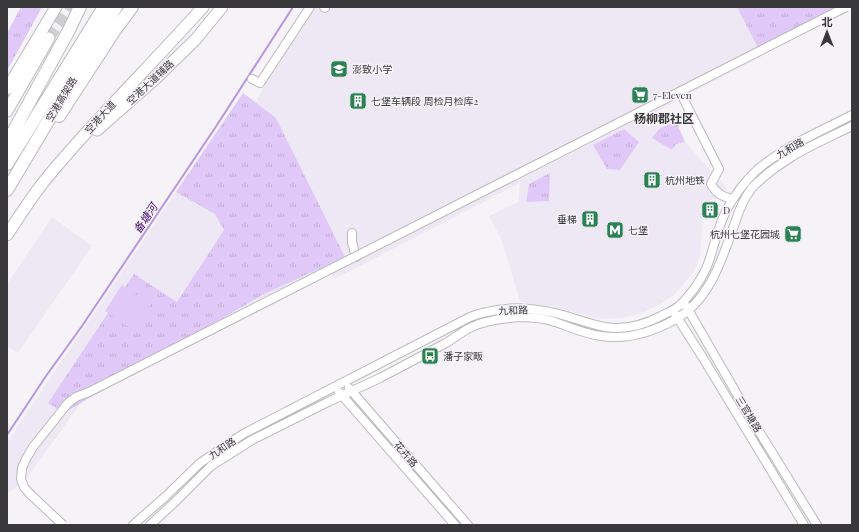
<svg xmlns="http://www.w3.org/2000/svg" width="859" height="532" viewBox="0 0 859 532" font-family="'Playfair Display','Noto Sans SC',serif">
  <defs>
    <pattern id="grass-tufts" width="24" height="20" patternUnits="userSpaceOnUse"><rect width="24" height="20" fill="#e0c9f9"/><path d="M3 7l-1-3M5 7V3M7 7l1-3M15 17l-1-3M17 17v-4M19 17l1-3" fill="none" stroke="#c1add6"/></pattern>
  </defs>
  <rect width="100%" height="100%" fill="#f5f3f8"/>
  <!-- built -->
  <path fill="#eee8f4" d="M306,7h532l-80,41 4,8 -123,65 7,6 30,-6 9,21 42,46 -8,10 -15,4 -4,55 -7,16 -19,22 -12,8 -20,10 -20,5 -19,1 -34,-8 -22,-6 -15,-1 -12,-3 -18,-60 -13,-25 29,-14 2,-19 -185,96 -5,-7 -249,131 -55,76 -19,15v-52l236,-349 13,9z
    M52,217l40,29 -74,107 -11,-7v-62z"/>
  <!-- grass -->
  <path fill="url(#grass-tufts)" d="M21,7h21l-35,64v-38z
    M737,7h101l-80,41z
    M243,93l33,25 69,139 -83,38 -198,118 -16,-10 86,-129 43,28 47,-72 -9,-16 -39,-22z
    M676,121l9,21 -9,2 -4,6 -20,-12 7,-9z
    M624,129l15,13 -19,28 -13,-1 -14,-24z
    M550,173l-1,28 -23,1 3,-18z"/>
  <!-- garden -->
  <path fill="#e0c9f9" d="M122,285l14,11 3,-4 13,10 -19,28 -28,-19z"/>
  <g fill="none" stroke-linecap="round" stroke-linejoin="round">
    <!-- stream -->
    <path stroke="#b995df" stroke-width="2" d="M7,435l39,-59 36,-50 135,-201 76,-118"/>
    <!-- major-tunnel -->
    <path stroke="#cfced2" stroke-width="11" stroke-dasharray="11 5.5" stroke-linecap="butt" d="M49,38l21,-31"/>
    <defs>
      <path id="minor" d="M324,7l1,1
        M252,79l8,4 50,-76
        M684,100l35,69 -8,15c5,9 11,13 22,15
        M352,233v9l4,15
        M686,306l66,114 65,105
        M675,314l28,44 101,167
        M349,388l119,137
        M339,392l116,133
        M133,525l33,-29 34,-33 43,-29 227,-117c5,-2 11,-4 17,-5 16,-4 34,-5 51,-2 23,2 45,13 67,17 19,3 39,-2 56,-11 6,-3 13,-6 18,-10 12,-11 25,-30 30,-45 7,-21 11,-43 24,-62 9,-14 23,-30 37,-39 24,-18 55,-31 82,-45
        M150,525l25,-23 36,-36 41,-26 76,-38 52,-24 66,-35c13,-8 24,-18 40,-21 19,-5 46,-7 66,-1 16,5 32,13 49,15 26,4 52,-4 75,-17 35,-20 46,-61 59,-96 4,-13 9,-25 17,-35 7,-8 15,-14 23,-20 6,-4 12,-8 18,-12 18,-11 39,-20 59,-30"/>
      <path id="major" d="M7,89l49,-82
        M7,111l42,-73
        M97,130l59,-52 40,-39 26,-32
        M7,235c9,-14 19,-29 29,-43 12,-17 27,-33 41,-49 41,-46 85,-90 126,-136"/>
      <path id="highway" d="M59,116l56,-86 17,-23
        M7,145l5,-11 57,-104 11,-23
        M7,164l97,-157
        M7,190l109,-183"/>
    </defs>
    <!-- minor casing -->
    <use href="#minor" stroke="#bbb9bd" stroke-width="10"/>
    <!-- major casing -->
    <use href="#major" stroke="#bbb9bd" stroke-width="13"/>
    <!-- highway casing -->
    <use href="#highway" stroke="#bbb9bd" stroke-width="14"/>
    <!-- minor -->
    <use href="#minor" stroke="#fff" stroke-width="8"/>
    <!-- major -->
    <use href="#major" stroke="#fff" stroke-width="11"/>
    <!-- highway -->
    <use href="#highway" stroke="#fff" stroke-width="12"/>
    <defs>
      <path id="minor-bridge" d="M63,525l-34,-32 -5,-6 -3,-8 1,-11 4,-9 7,-12 35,-44 8,-6 13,-5 757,-385"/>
    </defs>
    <!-- minor-bridge casing -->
    <use href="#minor-bridge" stroke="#bbb9bd" stroke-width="10" stroke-linecap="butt"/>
    <!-- minor-bridge -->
    <use href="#minor-bridge" stroke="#fff" stroke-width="8"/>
  </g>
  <!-- icons -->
  <defs>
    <symbol id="school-square" viewBox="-11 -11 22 22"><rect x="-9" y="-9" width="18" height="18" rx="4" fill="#2c8154" stroke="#f5f3f8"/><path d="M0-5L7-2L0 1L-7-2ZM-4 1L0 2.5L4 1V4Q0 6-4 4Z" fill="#fff"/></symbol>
    <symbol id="supermarket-square" viewBox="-11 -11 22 22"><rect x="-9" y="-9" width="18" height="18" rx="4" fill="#2c8154" stroke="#f5f3f8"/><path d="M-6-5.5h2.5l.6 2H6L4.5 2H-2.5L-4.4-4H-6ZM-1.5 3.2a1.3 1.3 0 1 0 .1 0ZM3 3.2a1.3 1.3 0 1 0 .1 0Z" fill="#fff"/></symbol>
    <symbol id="building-square" viewBox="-11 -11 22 22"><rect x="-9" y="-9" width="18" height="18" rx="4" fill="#2c8154" stroke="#f5f3f8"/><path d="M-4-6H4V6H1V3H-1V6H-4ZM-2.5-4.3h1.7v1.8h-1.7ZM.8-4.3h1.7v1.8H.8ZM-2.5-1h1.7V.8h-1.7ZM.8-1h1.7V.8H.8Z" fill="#fff"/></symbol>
    <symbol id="metro-square" viewBox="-11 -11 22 22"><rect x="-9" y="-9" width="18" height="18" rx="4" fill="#2c8154" stroke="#f5f3f8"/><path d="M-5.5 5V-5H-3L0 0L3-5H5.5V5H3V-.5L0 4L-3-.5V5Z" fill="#fff"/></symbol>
    <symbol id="bus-square" viewBox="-11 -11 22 22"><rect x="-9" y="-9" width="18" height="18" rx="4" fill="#2c8154" stroke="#f5f3f8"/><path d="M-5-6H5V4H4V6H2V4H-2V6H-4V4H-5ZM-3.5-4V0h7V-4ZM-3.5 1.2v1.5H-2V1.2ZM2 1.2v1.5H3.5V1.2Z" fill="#fff"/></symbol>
  </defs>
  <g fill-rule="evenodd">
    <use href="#school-square" x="329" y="59" width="20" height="20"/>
    <use href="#supermarket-square" x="630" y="85" width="20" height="20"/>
    <use href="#building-square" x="348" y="91" width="20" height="20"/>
    <use href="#building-square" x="642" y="170" width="20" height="20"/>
    <use href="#building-square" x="700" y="200" width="20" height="20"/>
    <use href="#building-square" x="580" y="209" width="20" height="20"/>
    <use href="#metro-square" x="605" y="220" width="20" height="20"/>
    <use href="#supermarket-square" x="783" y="224" width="20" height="20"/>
    <use href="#bus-square" x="420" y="346" width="20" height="20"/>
  </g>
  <g text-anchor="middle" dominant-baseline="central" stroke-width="3" stroke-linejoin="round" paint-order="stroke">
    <!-- poi labels -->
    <g font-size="10" fill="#39383a" stroke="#f5f3f8" text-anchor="start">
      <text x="352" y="69">澎致小学</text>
      <text x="653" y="95">7-Eleven</text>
      <text x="371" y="101">七堡车辆段 周检月检库2</text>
      <text x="665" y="180">杭州地铁</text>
      <text x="723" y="210">D</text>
      <text x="577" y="219" text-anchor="end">垂梯</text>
      <text x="628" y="230">七堡</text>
      <text x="780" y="234" text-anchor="end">杭州七堡花园城</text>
      <text x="443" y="356">潘子家畈</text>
    </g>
    <!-- street labels -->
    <g font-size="10" fill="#39383a" stroke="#f5f3f8">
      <text transform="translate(150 82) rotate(-43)">空港大道辅路</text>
      <text transform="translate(61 99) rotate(-59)">空港高架路</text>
      <text transform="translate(100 117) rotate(-48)">空港大道</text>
      <text transform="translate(790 148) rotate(-30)">九和路</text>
      <text transform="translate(513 310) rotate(-2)">九和路</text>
      <text transform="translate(749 414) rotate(59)">三官塘路</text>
      <text transform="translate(222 448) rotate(-34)">九和路</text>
      <text transform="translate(406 454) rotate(49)">花卉路</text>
    </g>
    <!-- water labels -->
    <g font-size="11" font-style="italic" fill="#3f0862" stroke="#f5f3f8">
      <text transform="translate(145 218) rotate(-56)">备塘河</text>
    </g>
    <!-- quarter labels -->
    <g font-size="12" font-weight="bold" fill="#39383a" stroke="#f5f3f8">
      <text x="664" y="118">杨柳郡社区</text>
    </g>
  </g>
  <!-- border -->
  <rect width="859" height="532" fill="none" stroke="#39383a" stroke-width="16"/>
  <!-- north arrow -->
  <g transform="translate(827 32)" stroke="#f5f3f8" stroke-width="3" paint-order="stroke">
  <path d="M0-3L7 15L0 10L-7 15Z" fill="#39383a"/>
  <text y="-6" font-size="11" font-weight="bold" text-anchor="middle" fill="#39383a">北</text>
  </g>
</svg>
